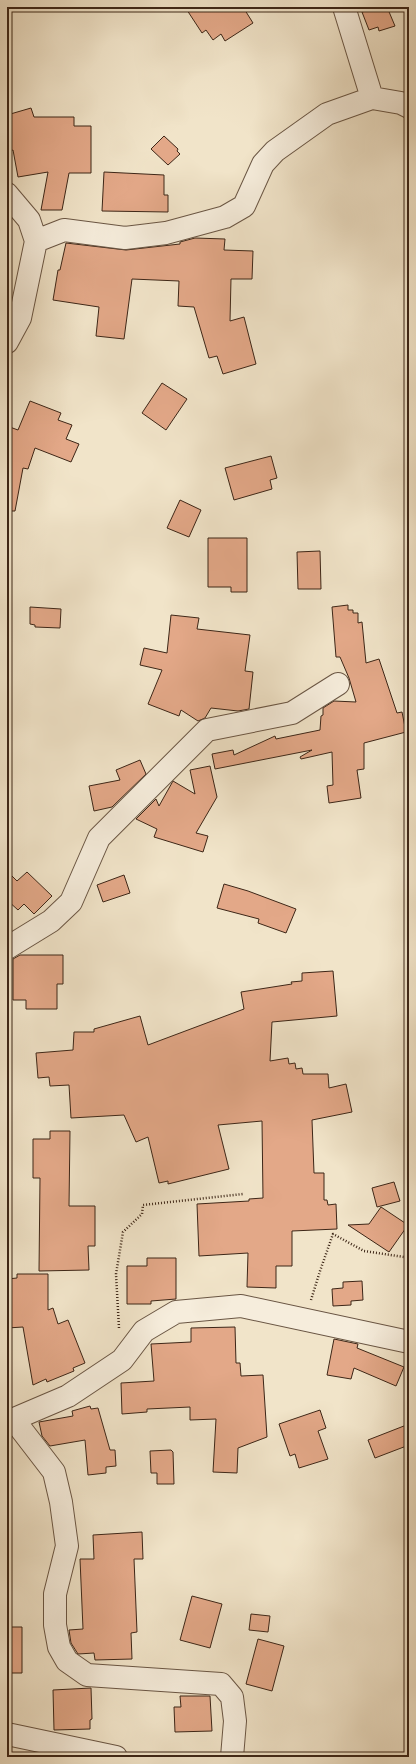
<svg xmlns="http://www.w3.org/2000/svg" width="416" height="1764" viewBox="0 0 416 1764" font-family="'Libre Bodoni',serif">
  <rect width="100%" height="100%" fill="#f1e4c9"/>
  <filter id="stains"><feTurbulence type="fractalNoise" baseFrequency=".005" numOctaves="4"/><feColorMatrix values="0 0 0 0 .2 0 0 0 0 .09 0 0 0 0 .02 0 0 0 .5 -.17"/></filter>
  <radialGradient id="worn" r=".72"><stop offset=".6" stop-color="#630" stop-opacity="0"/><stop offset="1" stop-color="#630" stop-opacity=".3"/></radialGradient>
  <!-- building -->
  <path fill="#e3a888" stroke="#3d2617" d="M185,7h58l10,16 -28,18 -4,-7 -8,6 -7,-10 -4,3z
    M364,7h23l8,19 -16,5 -1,-4 -9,3 -7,-18 4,-1z
    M31,108l3,9h40v9h17v47h-22l-7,37h-21l7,-38 -30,5 -5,-27 -6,2v-37z
    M164,136l14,13 -1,2 3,3 -12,11 -17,-16z
    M104,172l60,3v20h4v17l-66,-1z
    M195,238l30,1 -1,11 29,1 -1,28h-21l-1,42 14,-4 12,47 -33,10 -6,-18 -8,2 -15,-51 -16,-1 1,-25 -47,-2 -8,60 -28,-3 3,-29 -46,-7 5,-30h2l6,-27 60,7 54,-6v-2z
    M162,383l25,16 -21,31 -24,-17z
    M30,401l31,12 -3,7 14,5 -6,14 13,5 -8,18 -36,-14 -7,21 -5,-1 -8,43h-8v-85l11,4z
    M271,456l6,22 -7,2 2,9 -38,11 -9,-32z
    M180,500l21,10 -12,27 -22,-9z
    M208,538h39v54h-16v-5h-23z
    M320,551l1,38h-23l-1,-37z
    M348,605v5h5v3h5v10l4,-1 4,41 13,-4 18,54 5,-1 4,20 -42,11v26l-7,1 4,28 -32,5 -2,-17 6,-1 -1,-33 -31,7 -1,-2 12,-7 -97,19 -3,-15 21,-4 1,5 41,-19 1,3 44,-9 1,-14 2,-1v-7l11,-7 22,1 -7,-24 -9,-21h-4l-4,-50z
    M30,607l31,2 -1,19 -25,-1v-2l-5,-1z
    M171,615l28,3 -2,11 53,6 -5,36 8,1 -4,37 -11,2 -27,-3 -6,10 -7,3 -17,-11 -2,6 -31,-12 14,-34 -22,-5 4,-17 23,5z
    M140,760l6,14 -34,33 -18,4 -5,-25 31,-6 -4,-10z
    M210,766l7,31 -21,36 12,3 -5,16 -49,-15 3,-8 -21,-10 20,-20 3,7 14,-25 22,13 -5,-24z
    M7,871l10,10 10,-9 25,24 -18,18 -10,-10 -6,6 -11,-10z
    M124,875l6,18 -27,9 -6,-17z
    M224,884l24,7 48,18 -10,24 -28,-10 1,-4 -42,-11z
    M20,955h43v29h-6v25h-31v-9h-13v-41z
    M333,971l4,45 -65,6 -2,39 18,-3 1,6 6,-1 1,6 6,-1 1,6h25l1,14 17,-4 6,28 -40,8 2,53h10v27h3l1,5 8,-1 1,25 -45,2v35h-16v22l-29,-1 1,-34 -49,3 -2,-52 52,-3v-2l14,-1 -1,-77 -44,4 11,44 -61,15v-3l-9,2 -11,-46 -12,5 -12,-27 -53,3 -2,-33 -19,1 -1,-9 -11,1 -2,-25 37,-3 1,-18h20v-3l46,-13 8,29 96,-36 -3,-17 51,-8 -1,-2 11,-1v-8z
    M50,1131h20l-1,75h26v40h-7l1,24 -50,1 1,-93h-7v-39h17z
    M394,1182l6,19 -23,6 -5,-19z
    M381,1207l27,18 -19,27 -41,-27 21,-1z
    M147,1258h29v41l-25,2v3h-24v-38h20z
    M17,1274h31v36l5,-2 5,16 10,-4 17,43 -12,5 1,3 -27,11 -1,-3 -13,6 -10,-58 -16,1v-49l10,-1z
    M362,1281l1,19 -12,1v4l-18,1 -1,-17 11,-1v-6z
    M235,1327l1,36h4l1,13 22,-1 4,62 -29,11 -1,25 -24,-1 3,-53 -26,1v-13l-43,2v3l-25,2 -1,-31 33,-2 -3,-37 40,-2v-14z
    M334,1339l24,5 -1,4 47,19 -8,19 -42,-18 -3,11 -24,-4z
    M90,1406l1,3 7,-1 12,42h5l1,16 -10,1v6l-18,2 -3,-35 -35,6 -8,-10 -3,-14 34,-6 -1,-5z
    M320,1410l6,18 -8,3 10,28 -29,9 -4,-14 -5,2 -11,-32z
    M409,1424v21l-34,13 -7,-18z
    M171,1450l2,2 1,32h-17v-11h-6l-1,-22z
    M142,1532l1,27h-9l3,73 -6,1 1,26 -37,1 -1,-7 -16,1 -7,-11 -2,-13 14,-1 -3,-70h14l-1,-24z
    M192,1596l30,8 -12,44 -30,-8z
    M251,1614l19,2 -2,16 -19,-2z
    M7,1627h15v46h-15z
    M258,1639l26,7 -12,45 -26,-7z
    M91,1688l1,31 -2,1v9l-36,1 -1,-40z
    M180,1696h30l2,35 -37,1 -1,-25h7z"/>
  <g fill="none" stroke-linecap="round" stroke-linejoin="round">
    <defs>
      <path id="minor" d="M344,7l28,91
        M7,194l22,26 7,21 -16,77 -13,24
        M36,241l28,-11 61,8 41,-5 59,-16 19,-11 19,-42 12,-13 52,-37 45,-16 29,5 8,4
        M7,948l44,-27 20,-19 28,-64 108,-108 85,-17 46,-29
        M14,1420l40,52 7,30 6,44 -12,48v31l4,22 8,14 20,14 134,9 11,13 3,24 -3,36
        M7,1422l61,-26 54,-36 22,-29 32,-19 65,-6 168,36
        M7,1734l109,23"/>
    </defs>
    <!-- minor casing -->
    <use href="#minor" stroke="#6a5644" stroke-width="24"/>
    <!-- path -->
    <path stroke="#3d2617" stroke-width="2.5" stroke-dasharray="1 2" stroke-linecap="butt" d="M311,1300l9,-29 13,-37 31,17 40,6 5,-2
      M119,1328l-3,-54 7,-42 19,-18 1,-9 100,-11"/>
    <!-- minor -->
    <use href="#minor" stroke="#f6eddc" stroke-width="22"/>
  </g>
  <!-- margin -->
  <rect width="416" height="1764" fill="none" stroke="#f1e4c9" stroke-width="24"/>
  <rect x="8" y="8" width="400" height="1748" fill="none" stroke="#3d2617" stroke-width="2"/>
  <rect x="12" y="12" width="392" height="1740" fill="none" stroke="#3d2617"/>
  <rect width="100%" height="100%" filter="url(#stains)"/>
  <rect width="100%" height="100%" fill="url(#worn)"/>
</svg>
